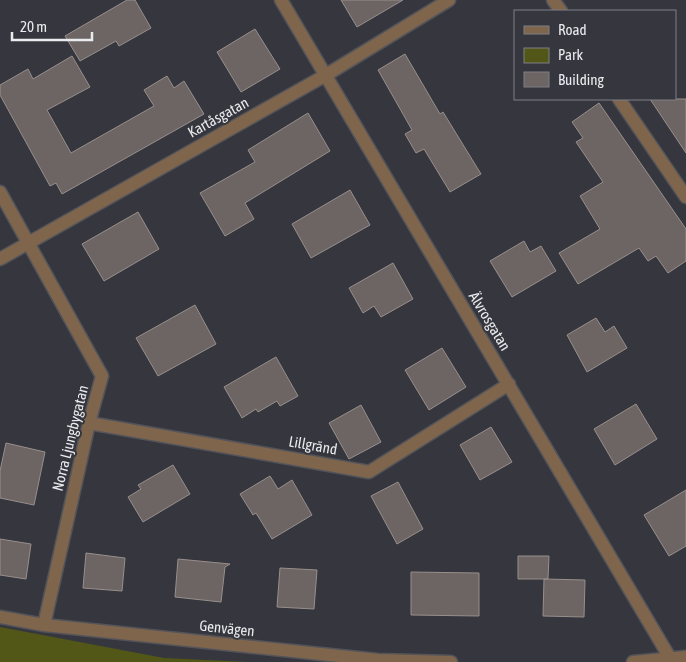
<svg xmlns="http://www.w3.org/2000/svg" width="686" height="662" viewBox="0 0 686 662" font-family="'Asap Condensed',sans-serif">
  <rect width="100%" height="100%" fill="#36373e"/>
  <!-- green -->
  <path fill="#525717" d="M0,627l164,31 83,4h-247z"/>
  <!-- building -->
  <path fill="#6d6563" stroke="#988f8c" d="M127,0h8l16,28 -32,18 -3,-5 -36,20 -15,-25z
    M341,0h62l-46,27z
    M255,29l25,40 -39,23 -24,-40z
    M405,54l35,60 3,-2 38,62 -31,18 -26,-43 -8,4 -11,-19 7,-4 -34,-60z
    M72,56l18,31 -43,23 24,43 83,-47 -10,-16 23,-14 7,12 10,-7 20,33 -142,80 -6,-11 -6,3 -50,-91v-10l28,-16 5,10z
    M650,99h36v54z
    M599,103l87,126v32l-18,12 -12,-17 -8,5 -9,-13 -61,36 -19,-31 41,-24 -20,-33 23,-14 -27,-40 7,-4 -11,-16z
    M308,113l22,38 -85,52 9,16 -29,17 -25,-43 55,-31 -7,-12z
    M350,190l20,35 -59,33 -19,-34z
    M138,212l21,37 -55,32 -22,-37z
    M524,241l6,11 11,-6 15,25 -44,26 -22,-36z
    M393,263l20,36 -32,18 -7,-11 -11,7 -14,-25z
    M195,305l21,39 -58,32 -22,-38z
    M596,318l9,14 9,-6 13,22 -40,24 -20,-37z
    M442,348l24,39 -37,23 -24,-40z
    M276,357l22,39 -18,10 -3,-5 -19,11 -2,-3 -14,9 -18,-31z
    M636,404l21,35 -42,26 -21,-36z
    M361,405l20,37 -32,17 -20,-36z
    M491,427l21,35 -32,18 -20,-35z
    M6,443l39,9 -11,53 -34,-7v-27z
    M173,465l17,29 -47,28 -15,-25 13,-8 -3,-4z
    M270,476l8,13 14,-9 20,35 -40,24 -16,-26 -3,2 -13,-21z
    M398,482l25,47 -26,15 -26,-48z
    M686,490v56l-17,10 -25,-41z
    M0,539l31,5 -5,35 -26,-4z
    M86,553l39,5 -3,33 -39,-3z
    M518,556h31l-1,23h-30z
    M178,559l52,5 -5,3 -4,35 -46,-5z
    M280,568l37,2 -3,39 -37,-2z
    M411,572l68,1v43l-68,-1z
    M544,579l41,1 -1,37 -41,-1z"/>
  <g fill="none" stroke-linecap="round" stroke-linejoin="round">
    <defs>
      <path id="street" d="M281,0l389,658
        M553,0l8,11
        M619,99l67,98
        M0,192l102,184 -13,47 -45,202
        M0,259l326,-184 123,-75
        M89,423l280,49 140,-88
        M0,617l44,8 334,35 73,2
        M633,662l53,-5"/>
    </defs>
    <!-- street casing -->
    <use href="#street" stroke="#53545a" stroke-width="15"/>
    <!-- street -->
    <use href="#street" stroke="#80654d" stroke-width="12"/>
  </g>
  <g text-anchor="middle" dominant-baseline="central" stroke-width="4" stroke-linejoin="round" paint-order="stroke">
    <!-- street labels -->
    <g font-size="15" fill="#eaebef" stroke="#36373e">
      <text transform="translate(218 117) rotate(-29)">Kartåsgatan</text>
      <text transform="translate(490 321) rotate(59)">Älvrosgatan</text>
      <text transform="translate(70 438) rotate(-76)">Norra Ljungbygatan</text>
      <text transform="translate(313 445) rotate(10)">Lillgränd</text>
      <text transform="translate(227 628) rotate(6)">Genvägen</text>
    </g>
  </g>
  <!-- legend -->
  <rect x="514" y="10" width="162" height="90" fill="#36373e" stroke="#7e7f85"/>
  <rect x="524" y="26" width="25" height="8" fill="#80654d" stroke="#7e7f85"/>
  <text x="558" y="35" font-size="15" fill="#eaebef">Road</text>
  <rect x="524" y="48" width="25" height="15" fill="#525717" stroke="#7e7f85"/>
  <text x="558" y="60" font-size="15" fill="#eaebef">Park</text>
  <rect x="524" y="72" width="25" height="15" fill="#6d6563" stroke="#7e7f85"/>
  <text x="558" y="85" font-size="15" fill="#eaebef">Building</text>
  <!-- scale -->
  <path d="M12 32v8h80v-8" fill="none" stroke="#eaebef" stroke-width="2.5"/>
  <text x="20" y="32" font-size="15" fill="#eaebef" stroke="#36373e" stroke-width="4" paint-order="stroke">20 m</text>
</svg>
